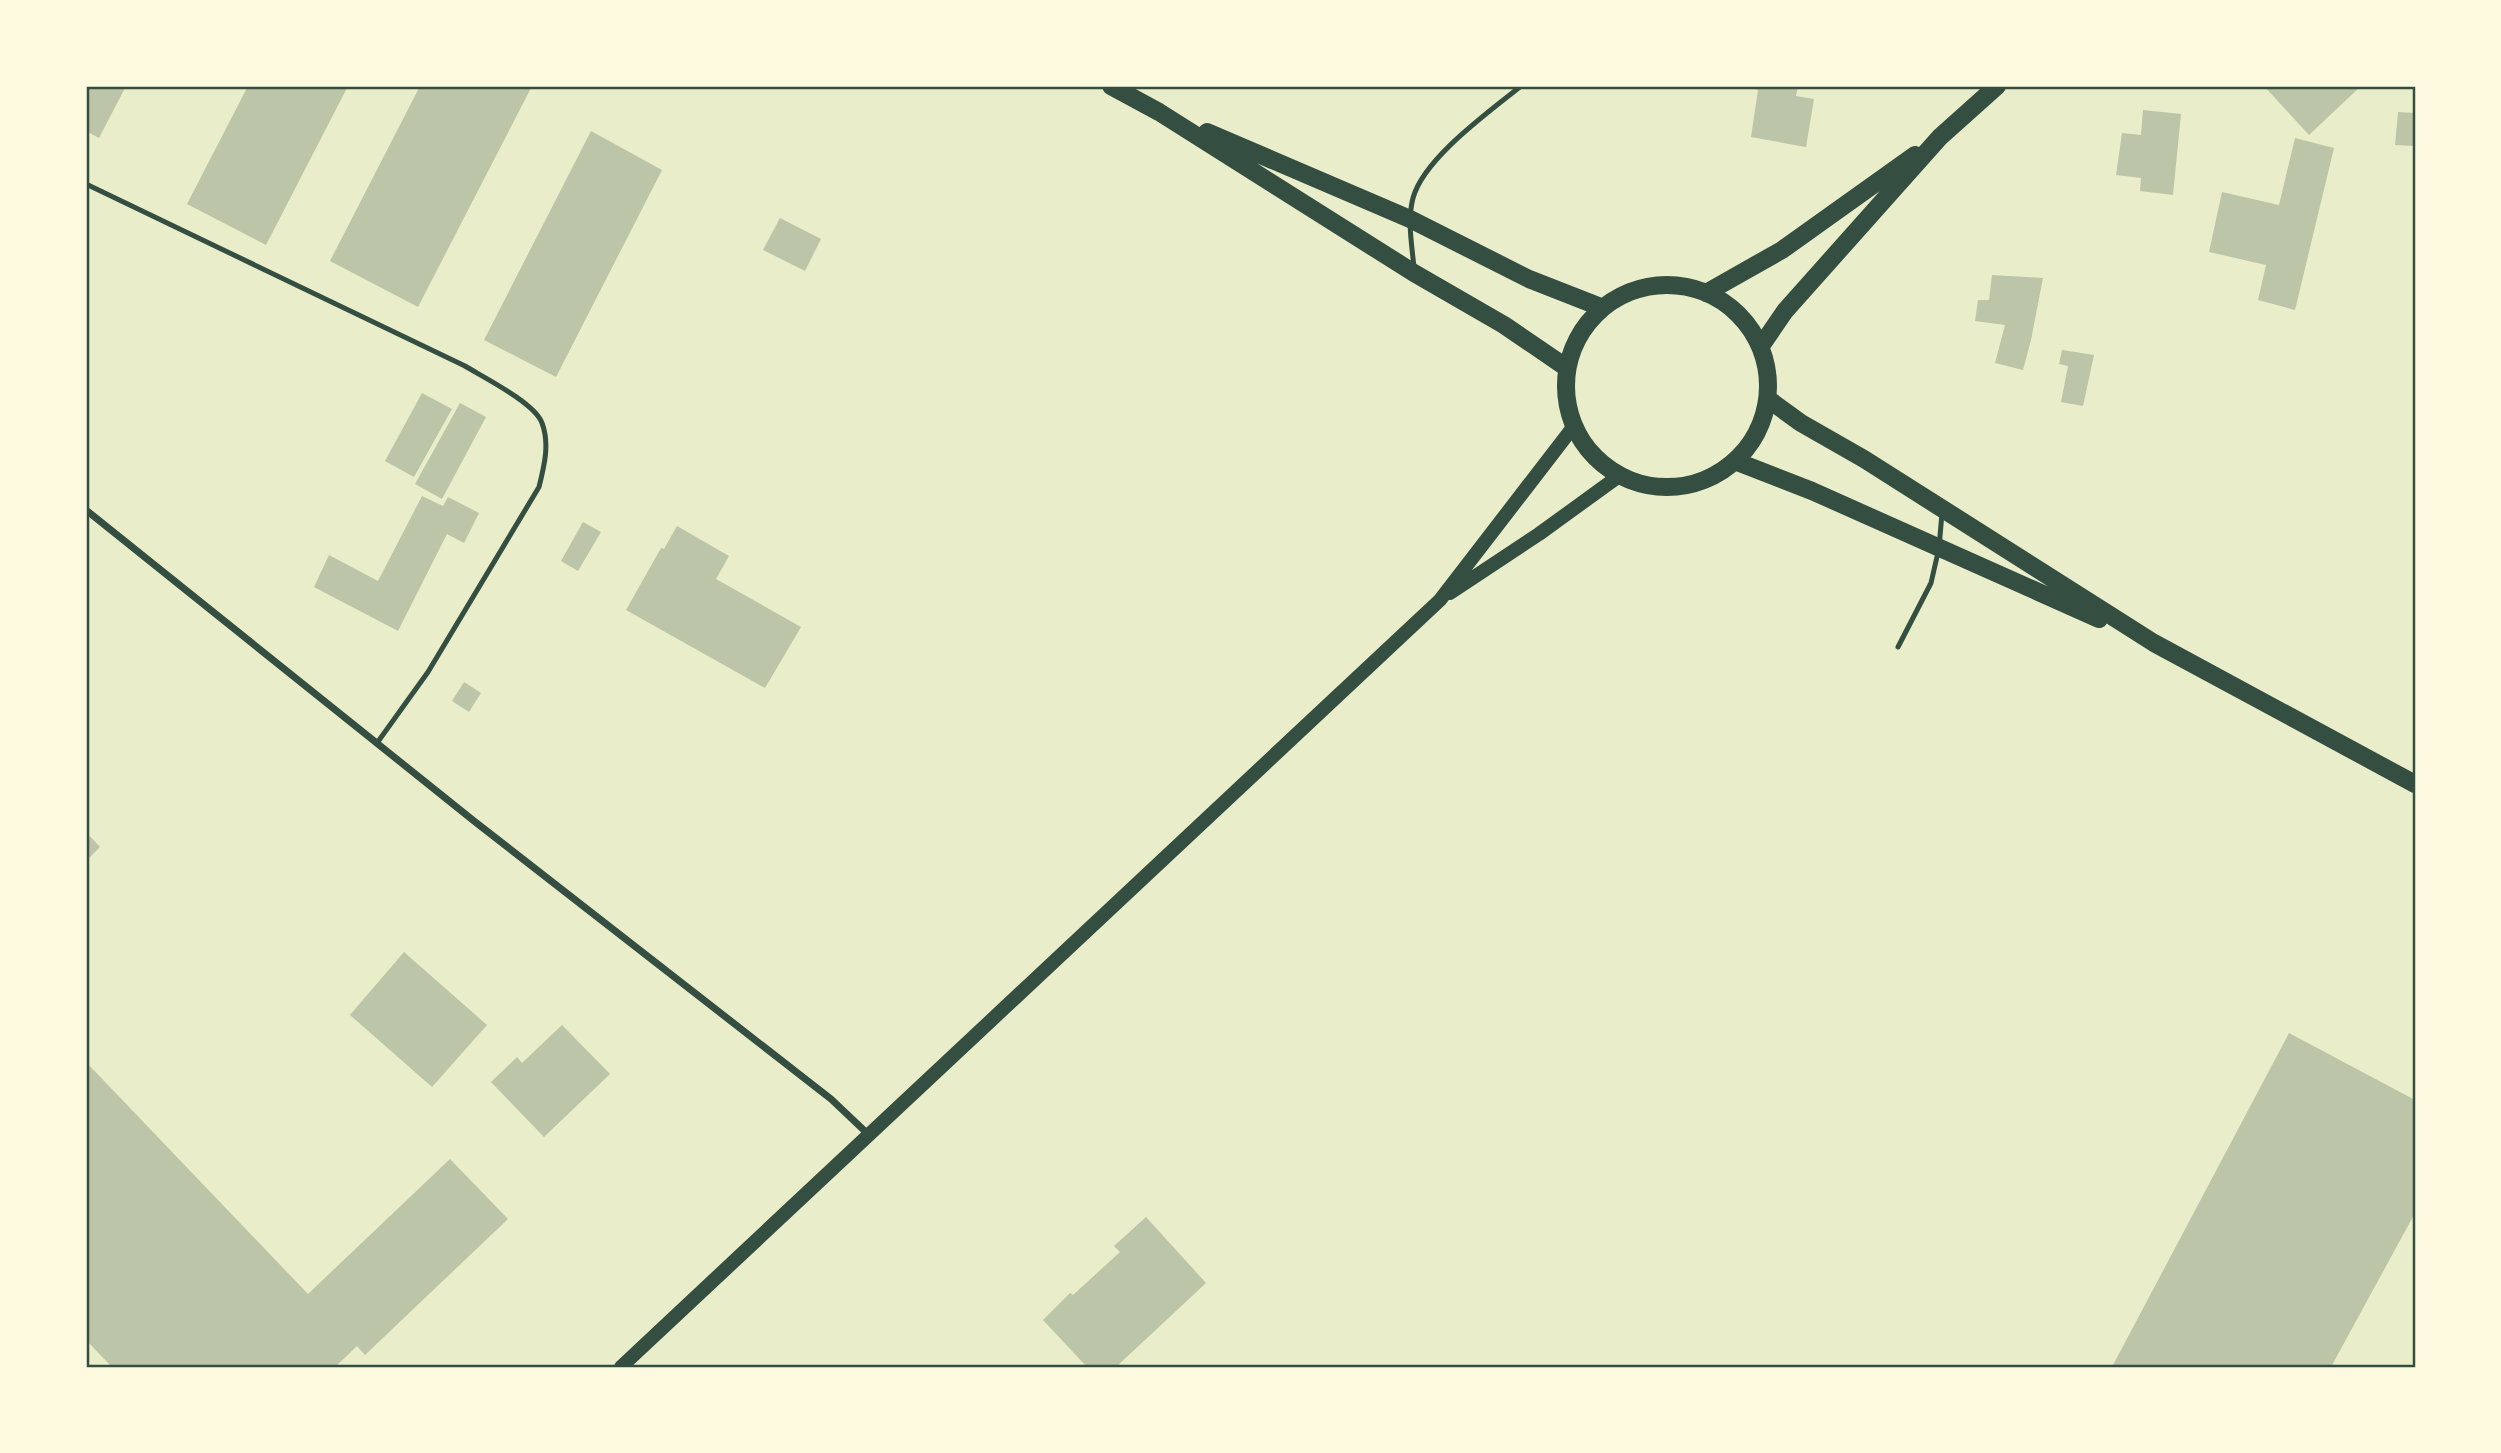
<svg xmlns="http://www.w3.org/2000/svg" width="2501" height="1453" viewBox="0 0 2501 1453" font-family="Arial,sans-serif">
  <rect width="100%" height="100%" fill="#e9edc9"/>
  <!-- building -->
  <path fill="#bcc5a7" d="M86,86h40l-27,52 -13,-7z
    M248,86h100l-82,159 -79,-41z
    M420,86h112l-114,221 -88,-46z
    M1744,86h54l-2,10 18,3 -8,48 -55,-10 7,-47z
    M2264,86h97l-52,49z
    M2143,110l38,4 -8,81 -33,-4 1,-13 -25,-3 6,-42 19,2z
    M2398,112l17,1v33l-20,-1z
    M591,131l71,39 -106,207 -72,-37z
    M2295,138l39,10 -39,162 -37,-10 8,-35 -57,-13 13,-60 57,13z
    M780,218l41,21 -16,32 -42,-21z
    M1992,275l51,3 -12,62 -8,30 -28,-7 10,-38 -30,-4 3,-21h11z
    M2062,350l32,5 -11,51 -22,-4 7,-36 -9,-2z
    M422,393l30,16 -38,68 -29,-16z
    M460,403l26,14 -44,82 -27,-15z
    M422,496l21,10 5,-9 31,16 -15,30 -17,-9 -49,97 -84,-44 15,-32 49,26z
    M583,522l18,10 -23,39 -17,-10z
    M677,526l52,30 -13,23 85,48 -36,61 -139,-78 35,-62 3,1z
    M464,682l17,11 -12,19 -17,-11z
    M86,832l14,15 -14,14z
    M404,952l83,73 -55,62 -82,-72z
    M562,1025l48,49 -66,63 -53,-55 26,-25 5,6z
    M2289,1033l126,67v113l-84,154h-219z
    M86,1062l222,232 142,-135 58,60 -143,136 -8,-9 -22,21h-223l-26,-27z
    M1146,1217l60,66 -90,84h-29l-44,-47 27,-27 3,2 47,-43 -6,-6z"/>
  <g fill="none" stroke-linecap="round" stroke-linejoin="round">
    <!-- service -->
    <path stroke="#344e41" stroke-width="5" d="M86,184l379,182c18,11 70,37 77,57 8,21 2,44 -3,64l-111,185 -51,71
      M1414,268c-2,-23 -7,-47 -1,-70 11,-40 76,-86 108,-112
      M1898,647l33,-64 8,-35 3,-35"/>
    <!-- minor -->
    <path stroke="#344e41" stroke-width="7" d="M86,510l388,311 357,278 38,36"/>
    <!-- secondary -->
    <path stroke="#344e41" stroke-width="14" d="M1450,593l89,-59 80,-58
      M621,1367l819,-767 134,-174"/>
    <!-- primary -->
    <path stroke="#344e41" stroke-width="18" d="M1111,86l48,26 255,161 90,52 63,43
      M1207,132l203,87 119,60 74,29
      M1566 386a101 101 0 1 1 202 0a101 101 0 1 1-202 0Z
      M1706,293l76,-43 133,-95
      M1761,346l24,-35 155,-174 57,-51
      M1768,399l33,24 63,36 290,184 261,141
      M1735,461l77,30 287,128"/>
  </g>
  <!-- border -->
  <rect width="2501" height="1453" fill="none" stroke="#fefae0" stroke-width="175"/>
  <rect x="88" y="88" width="2326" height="1278" fill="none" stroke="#344e41" stroke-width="2.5"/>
</svg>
